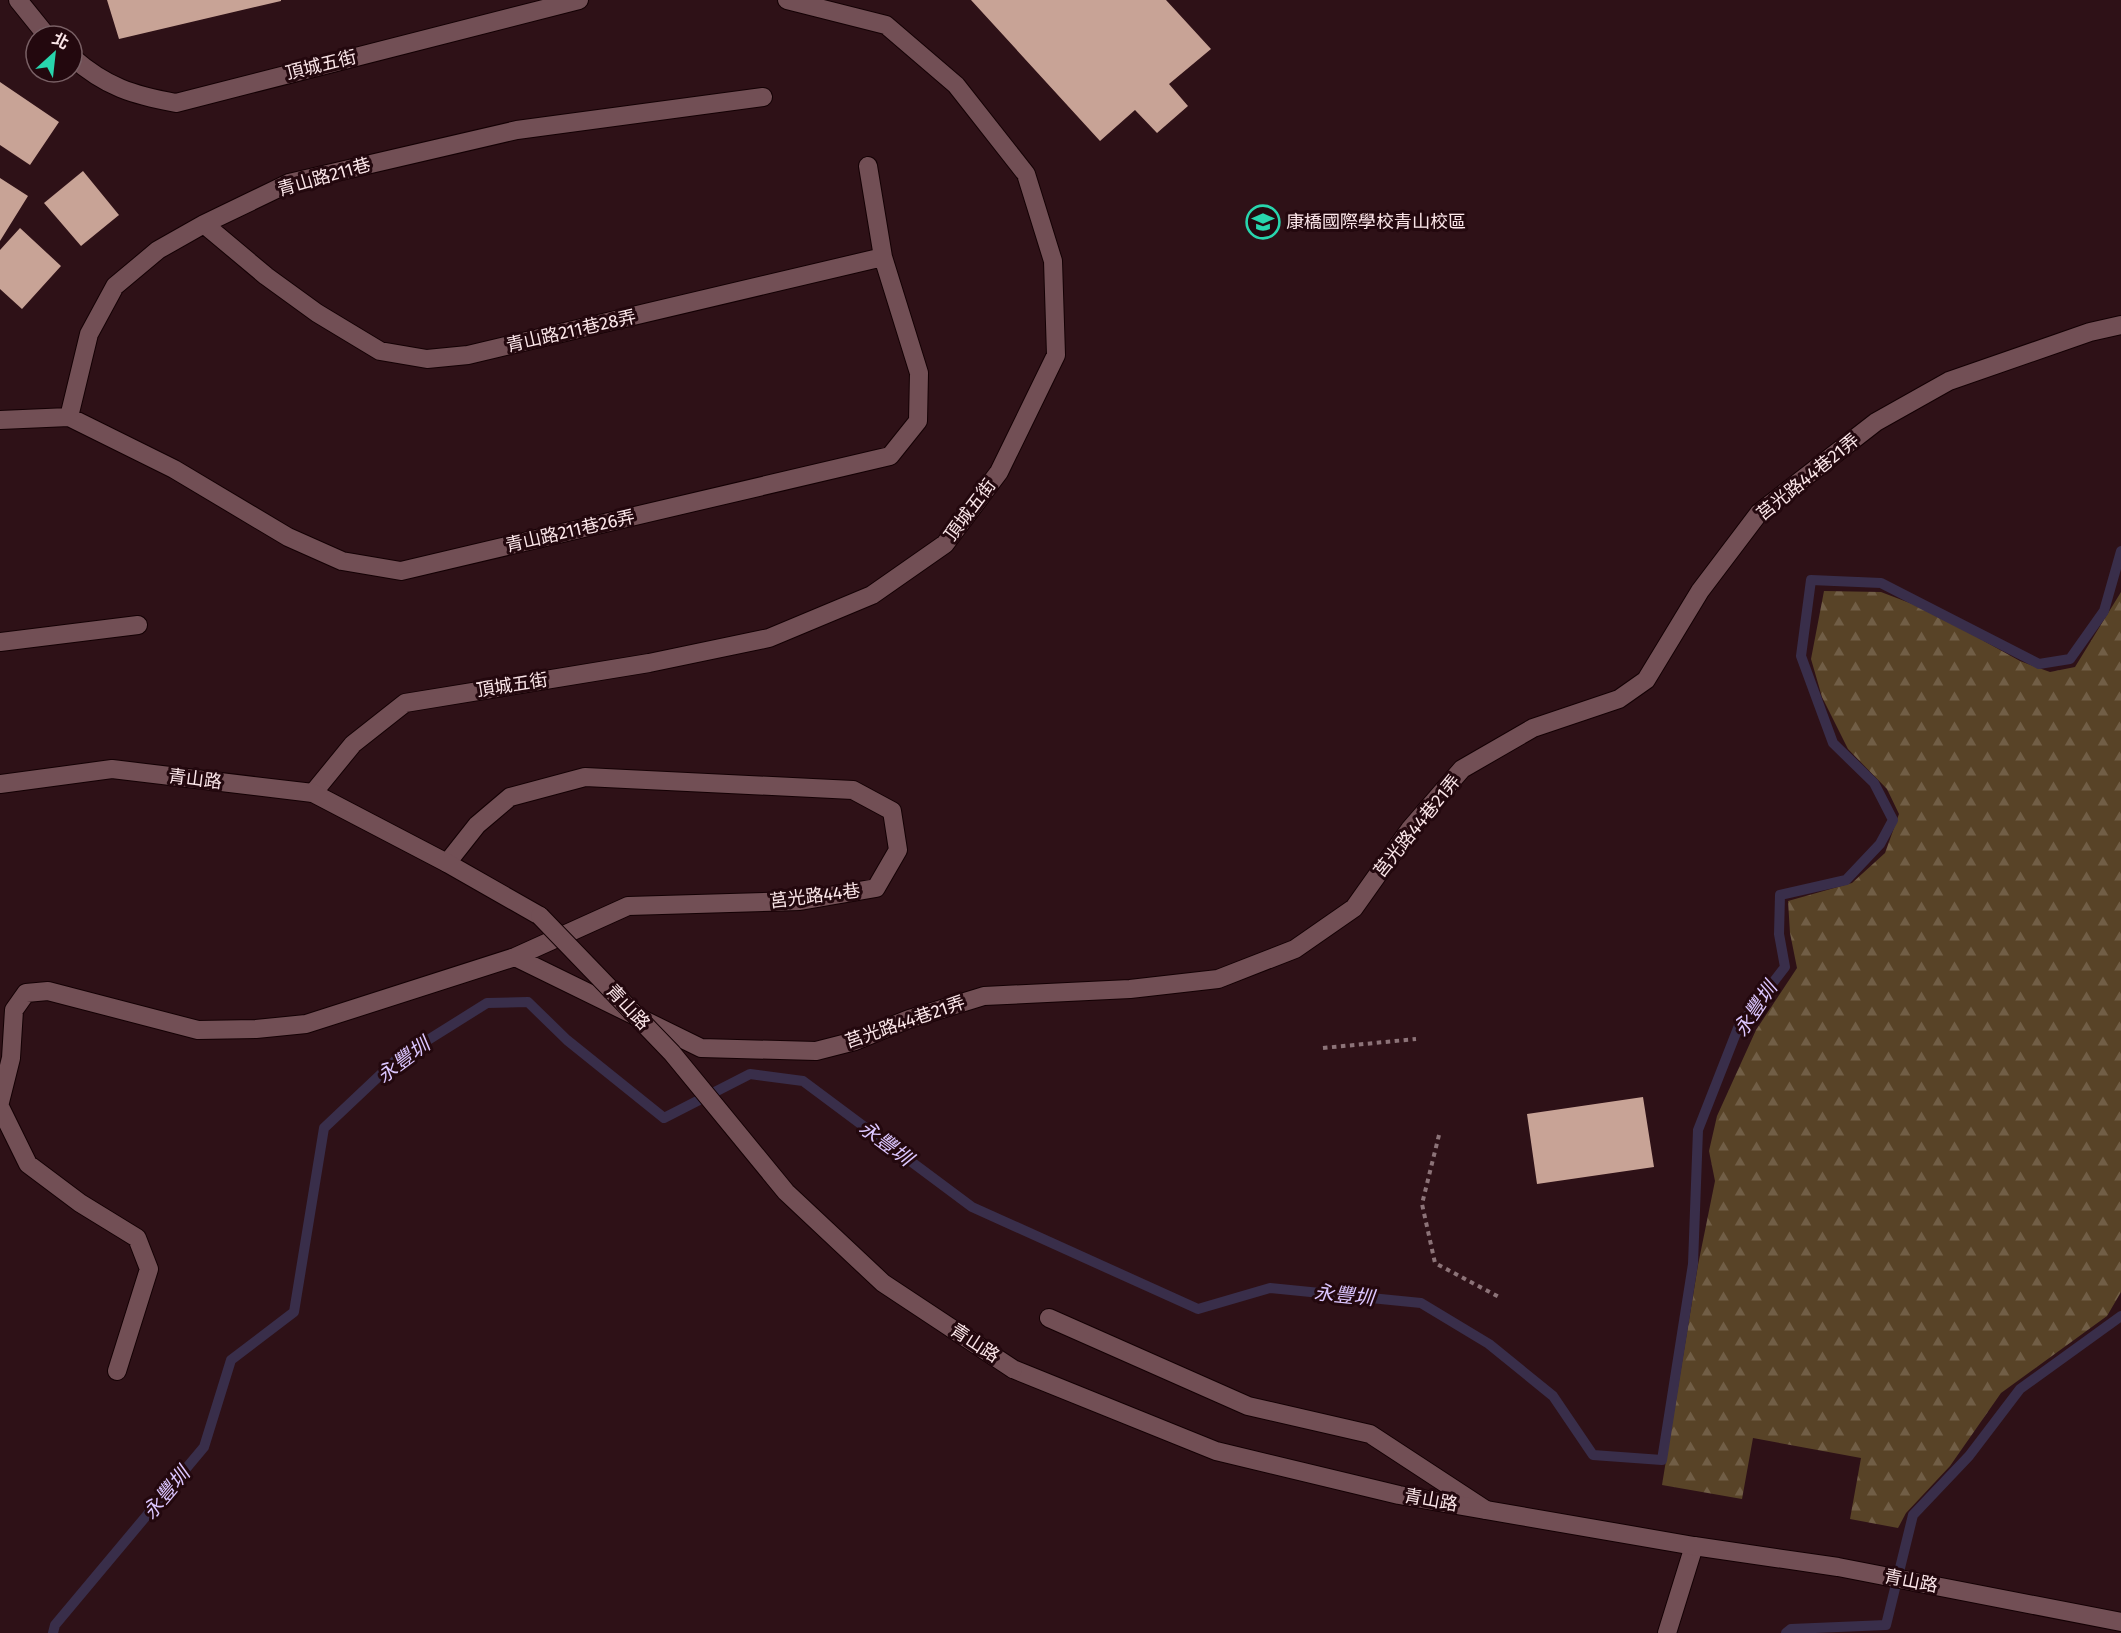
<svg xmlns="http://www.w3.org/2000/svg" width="2121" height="1633" viewBox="0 0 2121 1633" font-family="'Fira Sans','Noto Sans TC',sans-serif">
  <defs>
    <pattern id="forest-firs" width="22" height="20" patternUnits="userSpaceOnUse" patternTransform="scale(1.5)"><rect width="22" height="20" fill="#584327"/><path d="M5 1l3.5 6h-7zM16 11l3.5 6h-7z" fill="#715e46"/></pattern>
  </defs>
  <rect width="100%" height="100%" fill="#2e1117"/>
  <!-- forest -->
  <path fill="url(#forest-firs)" d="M1824,591l57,1 47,18 92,51 30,11 25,-5 46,-75v700l-14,24 -106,77 -51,73 -44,47 -8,15 -48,-9 11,-61 -108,-20 -11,61 -80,-14 36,-220 17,-84 -6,-30 8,-35 39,-86 41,-62 -7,-35 -2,-32 64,-18 33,-30 14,-39 -12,-25 -39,-40 -26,-52 -11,-38z"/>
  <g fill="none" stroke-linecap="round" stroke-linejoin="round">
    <!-- stream -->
    <path stroke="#392e4a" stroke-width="10" d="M53,1633l2,-8 149,-178 27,-87 63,-48 30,-184 72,-68 91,-57 41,-1 39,38 97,78 86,-44 53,7 169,126 226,102 72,-21 151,15 68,41 64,52 40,59 69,5 31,-196 5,-134 40,-102 47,-61 -6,-33 1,-39 66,-15 34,-36 13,-24 -19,-37 -41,-40 -32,-87 10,-76 70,3 158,81 31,-5 34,-48 17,-60
      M1786,1633l5,-4 95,-4 27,-110 56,-59 51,-67 101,-73"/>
  </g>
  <!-- building -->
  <path fill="#c8a396" d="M107,0h174v1l-162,38z
    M971,0h195l45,49 -42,35 19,22 -31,27 -22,-23 -35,31z
    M0,82l59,40 -29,43 -30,-20z
    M83,171l36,44 -38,31 -37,-43z
    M0,178l28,18 -28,45z
    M20,228l41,38 -39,43 -22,-20v-39z
    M1643,1097l11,70 -117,17 -10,-70z"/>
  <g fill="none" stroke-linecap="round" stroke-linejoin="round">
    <defs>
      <path id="service" d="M18,0l29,36
        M72,57c34,30 61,38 104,46l403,-103
        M204,224l62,52 51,37 63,38 47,8 41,-4 415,-98 -15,-91
        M69,417l105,52 114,68 54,24 59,10 489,-115 28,-35 1,-48 -36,-116
        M0,420l69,-3 20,-83 26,-48 43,-36 46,-26 85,-41 228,-53 246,-33
        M0,642l138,-17
        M313,793l40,-49 52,-41 244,-40 120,-25 103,-43 73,-51 54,-72 57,-117 -3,-94 -27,-87 -70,-89 -70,-60 -99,-25
        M515,957l186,91 115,3 39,-10 54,-22 75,-23 146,-7 88,-10 77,-30 59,-41 56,-79 52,-60 71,-41 86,-29 27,-19 54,-89 59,-78 117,-91 73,-41 141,-49 31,-7
        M0,1102l11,-44 3,-48 12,-17 22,-2 150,39 58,-1 50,-5 209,-67 113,-51 172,-5 76,-13 22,-38 -6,-39 -39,-21 -268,-13 -75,20 -33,28 -30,38
        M0,1107l28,57 52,39 57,35 12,31 -32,102
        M1049,1318l199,88 122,28 116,76
        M1667,1633l27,-87"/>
      <path id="minor" d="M0,784l112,-15 201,24 134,70 93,53
        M1013,1369l203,82 183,44 295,51 144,21 283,55"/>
    </defs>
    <!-- service casing -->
    <use href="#service" stroke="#140004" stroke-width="20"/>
    <!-- minor casing -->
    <use href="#minor" stroke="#140004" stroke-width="20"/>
    <!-- path -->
    <path stroke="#8c7378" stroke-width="4" stroke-dasharray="4.5 4.5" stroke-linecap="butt" d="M1323,1048l93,-9
      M1439,1135l-17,69 13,59 64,34"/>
    <!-- service -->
    <use href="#service" stroke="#724f55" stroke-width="18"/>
    <!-- minor -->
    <use href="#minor" stroke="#724f55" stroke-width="18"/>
    <defs>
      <path id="minor-bridge" d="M540,916l132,137 114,139 97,91 130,86"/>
    </defs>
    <!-- minor-bridge casing -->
    <use href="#minor-bridge" stroke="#140004" stroke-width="20" stroke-linecap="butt"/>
    <!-- minor-bridge -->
    <use href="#minor-bridge" stroke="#724f55" stroke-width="18"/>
  </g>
  <!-- icons -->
  <defs>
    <symbol id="school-ring" viewBox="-11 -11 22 22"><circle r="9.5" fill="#23080e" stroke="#28d5ad" stroke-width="1.5"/><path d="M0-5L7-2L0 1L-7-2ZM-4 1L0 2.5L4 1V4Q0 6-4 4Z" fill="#28d5ad"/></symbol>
  </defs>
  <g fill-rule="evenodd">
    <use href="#school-ring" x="1244" y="203" width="38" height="38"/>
  </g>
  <g text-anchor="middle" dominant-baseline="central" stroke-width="6" stroke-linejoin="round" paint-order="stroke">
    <!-- street labels -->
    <g font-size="18" fill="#fae5e8" stroke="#23080e">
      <text transform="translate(321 65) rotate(-14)">頂城五街</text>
      <text transform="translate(324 177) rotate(-16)">青山路211巷</text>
      <text transform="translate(571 331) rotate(-13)">青山路211巷28弄</text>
      <text transform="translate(1808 477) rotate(-39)">莒光路44巷21弄</text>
      <text transform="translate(970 510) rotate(-53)">頂城五街</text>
      <text transform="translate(570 531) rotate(-13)">青山路211巷26弄</text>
      <text transform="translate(512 685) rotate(-9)">頂城五街</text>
      <text transform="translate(195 779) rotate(7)">青山路</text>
      <text transform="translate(1417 826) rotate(-51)">莒光路44巷21弄</text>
      <text transform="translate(815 896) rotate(-7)">莒光路44巷</text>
      <text transform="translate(628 1007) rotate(47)">青山路</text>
      <text transform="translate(905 1022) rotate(-19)">莒光路44巷21弄</text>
      <text transform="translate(975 1343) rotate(33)">青山路</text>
      <text transform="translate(1431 1500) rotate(10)">青山路</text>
      <text transform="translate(1911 1581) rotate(11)">青山路</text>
    </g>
    <!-- poi labels -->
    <g font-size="18" fill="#fae5e8" stroke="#23080e" text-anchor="start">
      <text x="1286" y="222">康橋國際學校青山校區</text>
    </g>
    <!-- water labels -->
    <g font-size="20" font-style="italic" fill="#dcc6ff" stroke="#23080e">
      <text transform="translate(1755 1009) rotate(-56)">永豐圳</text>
      <text transform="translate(403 1060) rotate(-37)">永豐圳</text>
      <text transform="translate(886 1143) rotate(37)">永豐圳</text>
      <text transform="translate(1344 1295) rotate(6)">永豐圳</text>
      <text transform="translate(166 1493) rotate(-50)">永豐圳</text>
    </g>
  </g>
  <!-- north arrow -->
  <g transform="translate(54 54) rotate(27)"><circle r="28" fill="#23080e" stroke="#796065" stroke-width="1.5"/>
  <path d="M0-4.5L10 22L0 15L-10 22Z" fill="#28d5ad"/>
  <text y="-9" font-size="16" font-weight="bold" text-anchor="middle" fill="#fae5e8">北</text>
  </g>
</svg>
